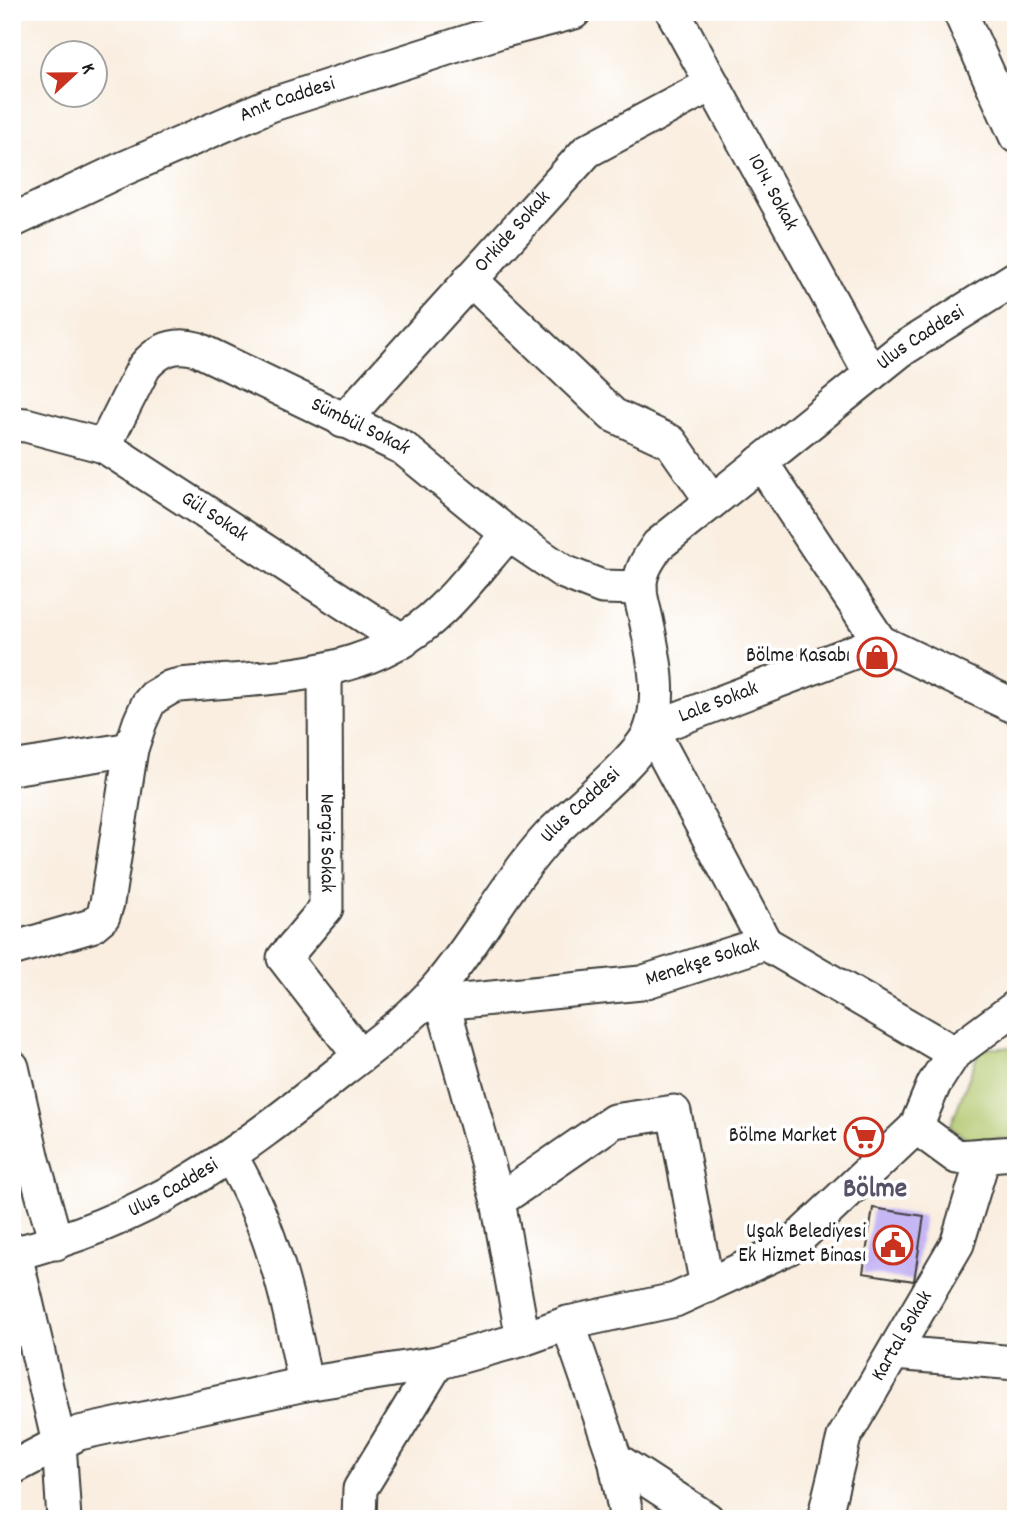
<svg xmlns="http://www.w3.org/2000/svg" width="1028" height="1531" viewBox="0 0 1028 1531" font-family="Dekko,sans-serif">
  <rect width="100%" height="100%" fill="#fff"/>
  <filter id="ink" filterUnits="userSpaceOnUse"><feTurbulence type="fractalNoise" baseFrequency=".0143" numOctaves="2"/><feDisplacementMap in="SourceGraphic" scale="14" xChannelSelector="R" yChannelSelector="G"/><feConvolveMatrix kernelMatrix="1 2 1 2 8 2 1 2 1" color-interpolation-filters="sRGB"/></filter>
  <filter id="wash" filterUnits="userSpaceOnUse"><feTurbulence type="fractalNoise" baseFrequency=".00686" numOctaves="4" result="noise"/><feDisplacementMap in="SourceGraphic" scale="28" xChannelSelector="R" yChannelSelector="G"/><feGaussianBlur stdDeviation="1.57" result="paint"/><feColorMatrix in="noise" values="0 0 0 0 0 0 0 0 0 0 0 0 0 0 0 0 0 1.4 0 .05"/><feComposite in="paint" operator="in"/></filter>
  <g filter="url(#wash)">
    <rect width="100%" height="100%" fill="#f9eee0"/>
    <!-- green -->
    <path fill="#b0c66a" stroke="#667143" stroke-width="2" d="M1016,1047v92h-47l-19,-12 30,-78z"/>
    <g id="blocks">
      <!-- building -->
      <path fill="#c6b6f4" d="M873,1208l51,8 -10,65 -51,-8z"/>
    </g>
  </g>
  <g filter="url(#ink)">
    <use href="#blocks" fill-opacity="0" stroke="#3d3c39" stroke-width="2"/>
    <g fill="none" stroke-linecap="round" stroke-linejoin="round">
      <defs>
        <g id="minor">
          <path id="s1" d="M673,12l198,362"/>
          <path d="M960,12l56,124"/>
          <path id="s2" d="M12,221l106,-50 152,-66 231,-74 73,-19"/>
          <path d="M470,279l143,136 58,27 41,59"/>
          <path id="s3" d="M343,421l244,-270 125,-67"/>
          <path id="s4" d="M12,424l14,1 78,21 299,195"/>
          <path id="s5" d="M104,446l40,-79c15,-18 31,-24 53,-18l206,99 105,86 56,38 38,15 38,1"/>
          <path d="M761,462l119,180"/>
          <path id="s6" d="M325,671l1,237 -42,50 76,98"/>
          <path d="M12,768l119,-19"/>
          <path id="s7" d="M765,943l-114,-214 229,-87 136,65"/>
          <path d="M12,949l79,-23 12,-10 4,-13 24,-154 9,-27 8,-18 6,-7 17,-10 9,-2c94,-9 188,-4 261,-75 24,-23 45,-51 67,-76"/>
          <path d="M443,1004l55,197 25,138"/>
          <path id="s8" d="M422,1005l219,-22 124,-40 189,110"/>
          <path d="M1016,1007l-62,46 -20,31 -18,43 41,30 59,-4"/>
          <path d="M12,1067l21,93 23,83"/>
          <path d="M231,1157c42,72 59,146 74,227"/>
          <path d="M498,1201l116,-80 60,-9 33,174"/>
          <path id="s9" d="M12,1254c136,-33 222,-97 329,-183 33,-26 69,-51 96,-83 41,-48 70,-106 113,-153 24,-25 92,-78 101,-106 12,-35 2,-75 -5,-110 -2,-10 -6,-21 -6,-31 -1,-16 9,-30 18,-43l243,-195 115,-72"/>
          <path d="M15,1254l44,189 5,76"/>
          <path d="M568,1323l47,136 92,60"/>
          <path d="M894,1353l122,10"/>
          <path d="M615,1459l12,60"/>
          <path d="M12,1468l67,-35 226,-49 132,-21 86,-24 45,-16 107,-23 113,-52 128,-121"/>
          <path d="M359,1519l1,-30 77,-126"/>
          <path id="s10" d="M824,1519l20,-82 113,-193 27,-89"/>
        </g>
      </defs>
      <!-- minor casing -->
      <use href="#minor" stroke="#3d3c39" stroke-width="37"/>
      <!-- minor -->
      <use href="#minor" stroke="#fff" stroke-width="33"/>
    </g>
  </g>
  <!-- icons -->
  <defs>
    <symbol id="shop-ring" viewBox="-11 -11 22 22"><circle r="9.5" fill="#fff" stroke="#c8321e" stroke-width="1.5"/><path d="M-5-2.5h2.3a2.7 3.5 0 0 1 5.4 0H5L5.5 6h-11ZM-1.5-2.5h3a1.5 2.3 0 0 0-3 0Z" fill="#c8321e"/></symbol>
    <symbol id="supermarket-ring" viewBox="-11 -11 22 22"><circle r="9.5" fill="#fff" stroke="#c8321e" stroke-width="1.5"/><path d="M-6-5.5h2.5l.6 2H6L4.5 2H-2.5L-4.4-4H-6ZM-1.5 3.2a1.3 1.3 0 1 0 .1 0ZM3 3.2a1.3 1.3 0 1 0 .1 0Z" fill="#c8321e"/></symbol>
    <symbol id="civic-ring" viewBox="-11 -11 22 22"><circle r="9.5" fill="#fff" stroke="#c8321e" stroke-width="1.5"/><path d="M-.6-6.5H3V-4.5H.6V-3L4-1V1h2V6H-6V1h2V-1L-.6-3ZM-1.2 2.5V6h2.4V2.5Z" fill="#c8321e"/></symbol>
  </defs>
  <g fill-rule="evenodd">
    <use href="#shop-ring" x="855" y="635" width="44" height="44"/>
    <use href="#supermarket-ring" x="842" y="1115" width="44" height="44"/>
    <use href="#civic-ring" x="871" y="1223" width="44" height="44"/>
  </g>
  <g text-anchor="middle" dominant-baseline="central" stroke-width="7" stroke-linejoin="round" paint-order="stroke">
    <!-- street labels -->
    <g font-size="21" fill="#1c1c1c" stroke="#fff">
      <text stroke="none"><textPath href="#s2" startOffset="301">Anıt Caddesi</textPath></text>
      <text stroke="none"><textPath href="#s1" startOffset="206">1014. Sokak</textPath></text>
      <text stroke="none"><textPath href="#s3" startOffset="254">Orkide Sokak</textPath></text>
      <text stroke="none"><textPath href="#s9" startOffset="1370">Ulus Caddesi</textPath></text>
      <text stroke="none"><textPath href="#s5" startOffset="329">Sümbül Sokak</textPath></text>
      <text stroke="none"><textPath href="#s4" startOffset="226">Gül Sokak</textPath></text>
      <text stroke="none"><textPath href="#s7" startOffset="315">Lale Sokak</textPath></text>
      <text stroke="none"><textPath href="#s9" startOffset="740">Ulus Caddesi</textPath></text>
      <text stroke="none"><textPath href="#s6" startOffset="172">Nergiz Sokak</textPath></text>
      <text stroke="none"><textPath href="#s8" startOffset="285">Menekşe Sokak</textPath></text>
      <text stroke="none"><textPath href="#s9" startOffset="175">Ulus Caddesi</textPath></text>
      <text stroke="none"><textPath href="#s10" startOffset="201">Kartal Sokak</textPath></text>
    </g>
    <!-- poi labels -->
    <g font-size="21" fill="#1c1c1c" stroke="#fff" text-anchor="end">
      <text x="850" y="657">Bölme Kasabı</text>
      <text x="837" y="1137">Bölme Market</text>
      <text x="866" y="1233">Uşak Belediyesi<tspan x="866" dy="24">Ek Hizmet Binası</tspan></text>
    </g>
    <!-- district labels -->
    <g font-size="28" font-weight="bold" fill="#585268" stroke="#fff">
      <text x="875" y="1191">Bölme</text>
    </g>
  </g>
  <!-- margin -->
  <rect width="1028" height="1531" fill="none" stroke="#fff" stroke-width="42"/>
  <!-- north arrow -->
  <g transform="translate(74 74) rotate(68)"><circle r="33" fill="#ffffff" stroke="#a4a4a4" stroke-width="2"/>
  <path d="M0-5L12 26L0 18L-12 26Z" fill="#c8321e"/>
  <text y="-10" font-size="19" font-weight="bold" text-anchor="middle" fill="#1c1c1c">K</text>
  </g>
</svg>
